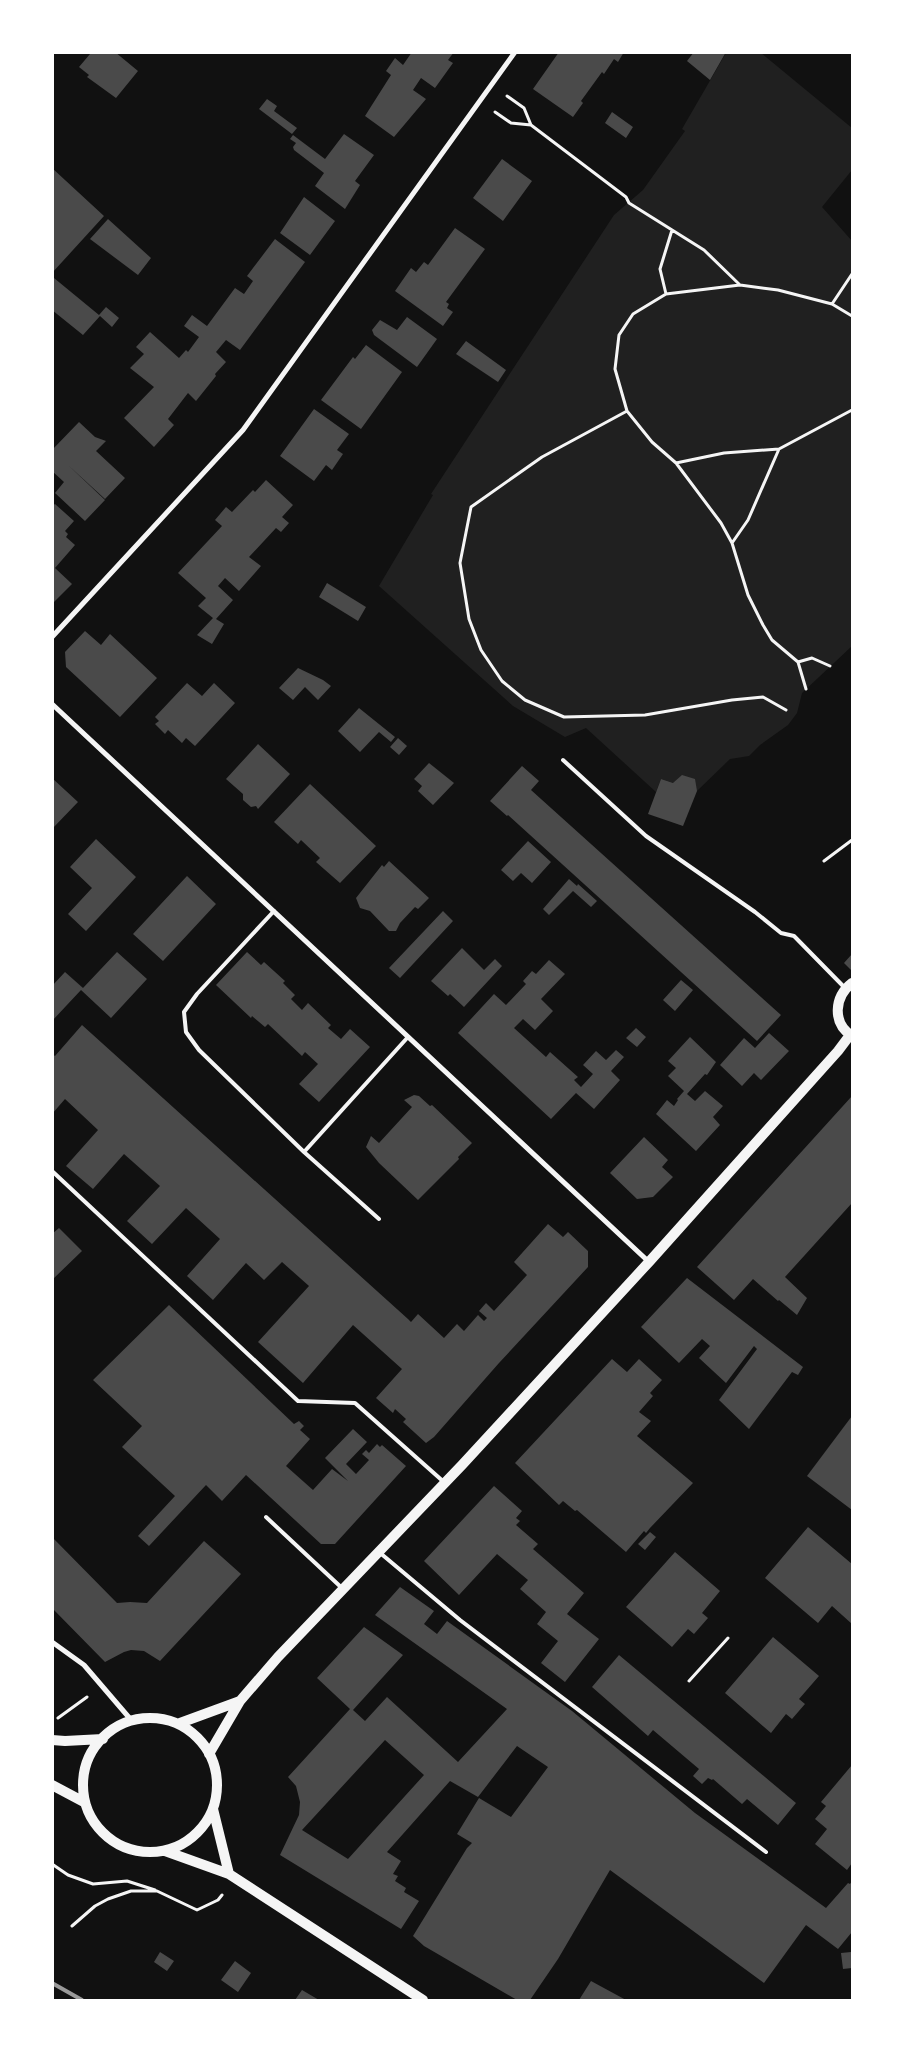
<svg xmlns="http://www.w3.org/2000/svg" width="905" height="2053" viewBox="0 0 905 2053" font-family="'Roboto Condensed',sans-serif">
  <rect width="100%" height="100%" fill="#111"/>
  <!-- green -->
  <path fill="#202020" d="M726,53h35l91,75v42l-30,37 30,34v405l-50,47 -5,20 -9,12 -28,20 -11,11 -19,3 -33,32 -36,-12 -5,13 -70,-64 -21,9 -52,-31 -134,-120 54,-91 -2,-1 183,-279 29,-25 42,-59 -3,-2z"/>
  <!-- building -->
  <path fill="#4a4a4a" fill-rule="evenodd" d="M88,52h27l23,19 -22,27 -29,-21 2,-2 -10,-8 11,-13z
    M412,52h42l-6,8 5,3 -18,25 -14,-10 -8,12 13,9 -32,38 -29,-21 26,-41 -5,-4 9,-13 8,7z
    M559,52h65l-6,10 -4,-3 -10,15 -2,-2 -21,29 2,2 -10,14 -40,-28z
    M694,52h32l-16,28 -23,-19z
    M267,99l10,7 -3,5 23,17 -5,6 -33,-25z
    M612,112l21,15 -7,11 -21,-15z
    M344,134l30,21 -19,26 5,4 -15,24 -30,-23 9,-13 -30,-23 -1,-3 3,-4 -6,-4 3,-4 32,24z
    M502,159l30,22 -29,40 -30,-23z
    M52,168l52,48 -52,57z
    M304,197l31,24 -25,34 -30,-22z
    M108,219l43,39 -13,17 -48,-36z
    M455,228l30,21 -39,53 3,2 -2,4 6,4 -10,14 -48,-35 16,-23 5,4 8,-10 4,3z
    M275,239l30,23 -65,88 -14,-10 -10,12 10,10 -11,12 1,2 -20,25 -8,-8 -20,26 6,6 -20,22 -30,-29 30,-31 -24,-19 14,-14 -8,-7 14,-15 29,26 7,-8 2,2 11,-15 -15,-11 8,-11 15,11 28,-38 9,6 9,-13 -6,-5z
    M54,278l45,37 7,-8 13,11 -7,9 -12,-11 -17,19 -31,-25v-30z
    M407,317l30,22 -20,28 -43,-32 -2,-5 8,-10 17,10z
    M466,341l40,29 -8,12 -42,-28z
    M366,345l36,27 -41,57 -40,-29 32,-43 2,2z
    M314,409l35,25 -12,16 6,4 -11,16 -6,-5 -12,16 -34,-25z
    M79,422l16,15 11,4 -10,10 29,27 -20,21 -37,-34 37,35 -20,21 -30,-28 9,-11 -12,-11v-21z
    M266,480l27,25 -11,12 7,6 -8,9 -5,-4 -27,29 12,9 -22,25 -14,-13 -7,8 15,14 -17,19 8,5 -12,20 -15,-9 16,-17 -15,-12 8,-8 -28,-25 44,-47 -7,-6 11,-13 6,5 21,-22 2,2z
    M55,504l19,17 -9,10 3,3 -2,3 9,8 -20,23 17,16 -20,20v-98z
    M327,583l39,24 -8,14 -39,-24z
    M85,631l16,14 9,-11 47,44 -37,39 -54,-50 -1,-15z
    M298,668l25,12 8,6 -13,14 -13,-13 -12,13 -14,-12z
    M187,683l15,13 12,-13 21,20 -40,43 -9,-8 -4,5 -14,-13 -3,4 -10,-10 4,-3 -4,-4z
    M359,708l36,29 -4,5 -12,-10 -19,20 -22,-21z
    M398,738l9,8 -8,9 -9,-8z
    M258,744l32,30 -32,35 -2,-3 -5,1 -8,-7v-6l-17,-15z
    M429,763l25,20 -21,22 -15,-14 4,-5 -8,-7z
    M522,766l17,15 -8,9 250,225 -24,26 -249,-226 -1,1 -17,-15z
    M682,775l13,4 2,12 -14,35 -35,-12 13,-35 12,4z
    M52,778l26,24 -26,27z
    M310,784l66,62 -36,37 -24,-21 4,-4 -19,-18 -3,4 -24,-22z
    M96,839l40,38 -50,54 -18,-17 24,-26 -22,-21z
    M528,841l23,21 -19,21 -11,-10 -8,8 -12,-11z
    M389,861l40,37 -11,11 -3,-2 -15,16 -4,8h-7l-19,-20 -10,-3 -4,-10 26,-33 2,2z
    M187,876l29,28 -53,57 -30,-27z
    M569,879l8,7 1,-2 19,17 -6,6 -18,-16 -24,24 -6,-6z
    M443,911l10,10 -53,57 -11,-10z
    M462,948l22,22 11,-11 7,7 -38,41 -14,-13 -2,2 -17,-15z
    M117,952l30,27 -36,39 -30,-28 -29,31v-35l13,-14 18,16z
    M247,952l14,13 3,-3 21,19 -2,2 12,12 -4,4 11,11 6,-7 23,22 -3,3 13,11 9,-10 20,18 -51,55 -20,-18 19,-20 -13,-12 -3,4 -34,-32 -3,3 -13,-11 -1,2 -35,-33z
    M852,954v17l-8,-8z
    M549,960l16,14 -24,25 12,12 -18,19 -12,-11 -9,9 32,29 4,-5 28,25 -4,3 7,7 12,-13 -10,-9 13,-14 10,9 10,-10 8,7 -13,14 9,9 -26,29 -18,-16 -25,26 -93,-86 36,-39 12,11 20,-21 -3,-3 9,-10 4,3z
    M681,980l12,10 -18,21 -12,-11z
    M82,1025l326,294 3,3 7,-8 26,24 13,-14 7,7 14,-16 6,6 3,-3 -8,-7 7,-8 8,8 33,-36 -13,-13 34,-38 15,13 5,-5 20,19v16l-89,96 -65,74 -8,6 -23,-21 3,-3 -11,-10 -2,4 -17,-15 26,-29 -49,-44 -50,58 -45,-41 51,-56 -27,-24 -18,18 -18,-17 -33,37 -26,-24 33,-37 -34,-31 -34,36 -25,-23 33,-35 -36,-32 -31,35 -27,-23 32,-36 -33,-31 -13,15v-60l3,2z
    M636,1028l10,9 -9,10 -11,-9z
    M769,1033l20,18 -28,29 -7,-7 -12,13 -22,-21 24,-27 11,10z
    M690,1037l26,25 -9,13 -2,-1 -18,20 8,7 10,-10 18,15 -10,11 7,8 -24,26 -40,-37 11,-14 7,6 4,-6 -1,-1 7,-8 -16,-15 8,-8 -8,-7z
    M414,1095l5,1 11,10 2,-1 40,38 -14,14 1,2 -41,41 -39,-37 -13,-16 5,-11 8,7 33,-36 -8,-7z
    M852,1096v107l-67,74 22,21 -10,17 -18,-15 -1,1 -25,-22 -19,21 -37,-33z
    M644,1137l24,23 -6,7 11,10 -20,20 -16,2 -27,-26z
    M59,1228l23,23 -30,29v-46z
    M687,1278l116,89 -5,8 -6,-3 -43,57 -30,-29 38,-51 -3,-3 -28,37 -27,-25 11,-12 -8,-7 -23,24 -38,-36z
    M169,1305l125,119 5,-3 5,5 -4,4 10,9 -24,27 27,24 19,-21 16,12 -23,-23 28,-29 14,13 -21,22 10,10 13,-14 -7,-6 4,-4 3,3 8,-9 3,3 2,-2 24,21 -71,78h-14l-75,-69 -24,26 -16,-16 -57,61 -11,-10 37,-40 -53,-49 20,-21 -49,-46z
    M612,1359l15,13 12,-13 23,21 -12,13 3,3 -14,16 12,9 -14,15 56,47 -43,45 -4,5 -2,-2 -18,21 -49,-42 -2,1 -12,-10 -4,4 -44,-42z
    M852,1416v94l-45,-34z
    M494,1486l28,25 -6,7 4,3 -4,4 22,19 -5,5 51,44 -17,21 32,25 -34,43 -24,-19 17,-22 -21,-17 9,-12 -26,-23 8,-9 -12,-10 -19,-16 -38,41 -35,-34z
    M808,1527l44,37v60l-20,-18 -14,17 -53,-45z
    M650,1532l6,5 -11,13 -7,-6z
    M52,1537l65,66 13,-1 17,1 57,-62 37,33 -81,87 -16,-10 -13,-1 -7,2 -19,10 -53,-54z
    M675,1552l45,39 -18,22 6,5 -14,16 -6,-5 -16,18 -46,-40z
    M400,1587l34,24 -10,13 13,10 10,-13 125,90 123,102 131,95 22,-25 2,1 2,-3v51l-14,17 -32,-24 -42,58 -154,-113 -52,89 -28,41h-13l-93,-54 -11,-10 54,-88 5,-5 -15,-9 22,-36 32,19 37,-50 -31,-21 -39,51 -28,-16 -63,71 14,9 -8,13 5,2 -3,5 11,7 -2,4 15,9 -18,28 -121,-74 19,-40 1,-13 -4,-16 -8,-9 62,-68 -33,-31 47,-51 39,28 -50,55 12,11 22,-24 71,65 49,-53 -132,-94zM385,1740l39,35 -76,84 -46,-29z
    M773,1637l46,39 -20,23 6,5 -13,15 -6,-5 -15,19 -46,-40z
    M619,1655l177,148 -18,22 -31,-26 -5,5 -29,-25 -1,1 -4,-2 -6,6 -9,-8 6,-7 -46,-39 -5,6 -56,-49z
    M852,1765v98l-5,7 -32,-26 12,-15 -12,-10 11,-13 -5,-4z
    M160,1952l14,9 -7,10 -13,-9z
    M851,1952l1,16 -9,1 -2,-16z
    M235,1961l16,12 -13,19 -17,-12z
    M591,1981l35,19h-47z
    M302,1990l17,10h-24z"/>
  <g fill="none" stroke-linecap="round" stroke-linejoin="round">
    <!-- path -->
    <path stroke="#f5f5f5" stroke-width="3" d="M507,96l17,12 7,17
      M495,112l16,11 20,2 95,72 3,6 75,47 36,35
      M666,294l-6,-25 12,-39
      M832,304l20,-30
      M627,411l25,31 24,21 45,60 11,20
      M676,463l48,-10 55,-4
      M798,662l14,-4 18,8
      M806,689l-8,-27 -26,-22 -9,-15 -15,-30 -16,-52 16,-23 31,-71 73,-39
      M786,710l-23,-13 -31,3 -87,15 -81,2 -39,-17 -23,-19 -21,-31 -12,-31 -9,-56 11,-56 71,-50 85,-46 -12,-42 4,-34 14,-21 33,-20 74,-9 38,5 54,14 20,12
      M824,861l28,-21
      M689,1681l39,-43
      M58,1718l29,-21
      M52,1864l16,11 25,9 34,-3 28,9
      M72,1926l23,-20 13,-7 23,-8h26l40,19 21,-10 4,-5"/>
    <!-- service -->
    <path stroke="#f5f5f5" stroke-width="4" d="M563,760l83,76 109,76 26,21 13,3 51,52
      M274,911l-77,83 -13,18 2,20 13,18 105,102 75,67
      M304,1152l104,-115
      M52,1171l246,230 57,2 90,80
      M266,1517l77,72
      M379,1552l81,68 306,232"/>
    <!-- minor -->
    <path stroke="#f5f5f5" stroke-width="5" d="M52,637l191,-207 272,-378
      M52,704l597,558
      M52,1642l32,23 48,56"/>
    <!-- secondary -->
    <path stroke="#f5f5f5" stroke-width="10" d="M852,983c-18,14 -20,40 0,53
      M83 1785a67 67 0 1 1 134 0a67 67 0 1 1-134 0Z
      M180,1723l60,-22
      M52,1740l13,1 38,-2
      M209,1754l31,-53 38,-44 184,-192 187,-203 189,-211 12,-16
      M52,1785l32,17
      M213,1809l16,65
      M165,1851l64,23 194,126"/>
    <!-- rail -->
    <path stroke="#9a9a9a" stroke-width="4" d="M52,1983l30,17"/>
  </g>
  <!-- border -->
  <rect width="905" height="2053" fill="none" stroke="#ffffff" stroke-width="108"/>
</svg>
